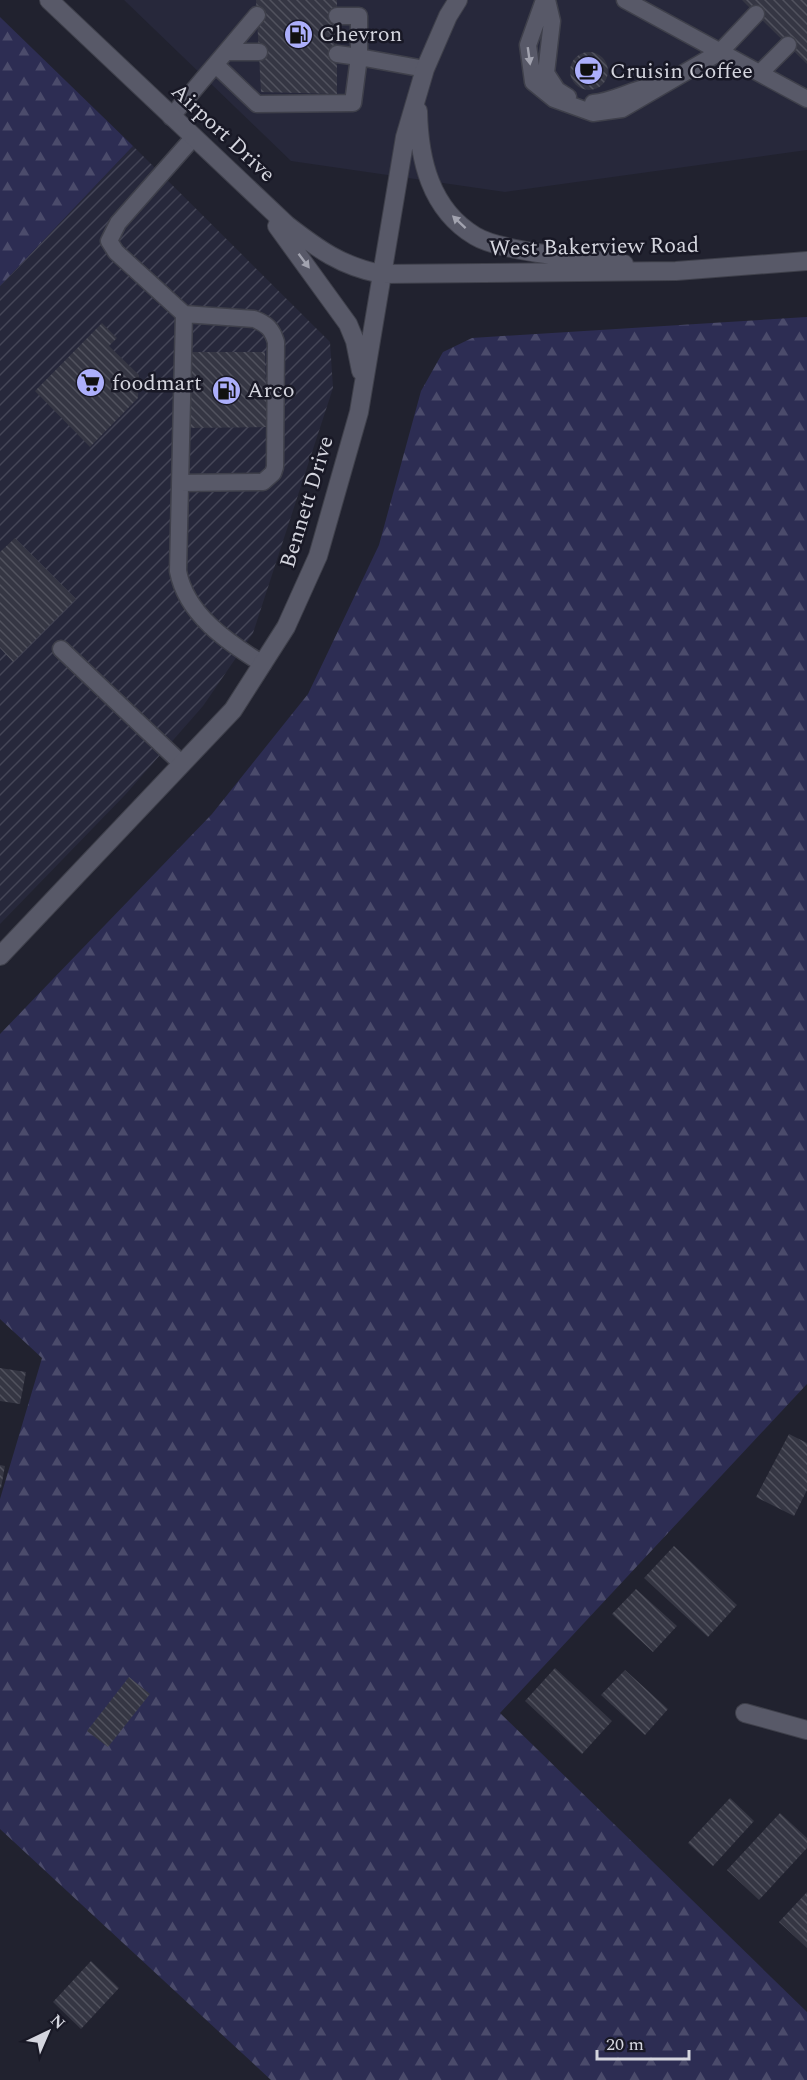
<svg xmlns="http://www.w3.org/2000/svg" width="807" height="2080" viewBox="0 0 807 2080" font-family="Spectral,serif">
  <defs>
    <pattern id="industrial-furrows" width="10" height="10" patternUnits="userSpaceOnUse" patternTransform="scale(1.5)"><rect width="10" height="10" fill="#27283b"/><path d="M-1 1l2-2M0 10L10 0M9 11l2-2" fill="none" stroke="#454657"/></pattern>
    <pattern id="forest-firs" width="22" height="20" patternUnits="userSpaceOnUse" patternTransform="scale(1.5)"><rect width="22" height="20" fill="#2d2d53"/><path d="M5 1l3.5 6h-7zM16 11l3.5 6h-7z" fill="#4b4b6b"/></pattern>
    <pattern id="building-back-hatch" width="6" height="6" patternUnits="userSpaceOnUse" patternTransform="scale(1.5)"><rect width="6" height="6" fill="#353643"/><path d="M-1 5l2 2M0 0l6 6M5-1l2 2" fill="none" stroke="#51525e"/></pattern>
  </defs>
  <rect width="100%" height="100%" fill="#21222f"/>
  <!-- built -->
  <path fill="#27283b" d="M124,0h683v150l-302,42 -214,-31z"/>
  <!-- industrial -->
  <path fill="url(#industrial-furrows)" d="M133,146l197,196 3,46 -80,245 -50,73 -78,89 -125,129v-638z"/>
  <!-- forest -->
  <path fill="url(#forest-firs)" d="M0,17l133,129 -133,140z
    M807,317v1067l-307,329 307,299v68h-536l-271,-251v-330l42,-141 -42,-39v-285l212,-220 96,-120 71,-149 42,-154 22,-39 29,-14z"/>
  <!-- building -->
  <path fill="url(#building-back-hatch)" d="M256,0h81v94l-76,-2z
    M742,0h65v64l-51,-50z
    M570 71a19 19 0 1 1 38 0a19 19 0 1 1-38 0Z
    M102,323l15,15 -8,8 30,29 -1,23 -48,49 -55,-56z
    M185,352h80l2,75 -81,1z
    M15,538l61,61 -63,63 -13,-14v-96z
    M0,1368l26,4 -6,32 -20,-3z
    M789,1434l18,9v47l-13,26 -38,-19z
    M0,1465l5,1 -4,22h-1z
    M674,1546l63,59 -29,32 -64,-59z
    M636,1589l41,37 -24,26 -41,-38z
    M555,1668l57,53 -30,33 -57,-53z
    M625,1670l43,39 -23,26 -44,-40z
    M129,1677l21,17 -42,53 -21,-16z
    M730,1798l24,23 -41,45 -25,-23z
    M780,1813l27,25v10l-48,52 -32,-30z
    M807,1892v56l-28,-26z
    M91,1961l28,27 -38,41 -28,-27z"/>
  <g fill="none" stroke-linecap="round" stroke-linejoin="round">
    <defs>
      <path id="lane" d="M544,0l-16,45 5,37 21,17 39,14 29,-4 98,-57 36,-38
        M547,0l5,21 -6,52 11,17 11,7
        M625,0l182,99
        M337,16h22v41l66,12
        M228,52h31
        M216,65l41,39 96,-1 6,-46 -22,-3
        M760,73l28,-28
        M593,103c22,-2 39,-14 61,-17
        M171,117l86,-102
        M184,314l-6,257c8,43 49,71 85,93
        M180,483l83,-1 10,-9 2,-6 1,-125c-4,-13 -9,-18 -22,-23l-70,-5 -68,-62 -7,-11 9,-18 75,-85
        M61,649l121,115"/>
      <path id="street" d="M745,1713l62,17"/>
      <path id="secondary" d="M49,0l238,225c31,24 54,41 94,49l295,-3 131,-10
        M418,111c1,48 12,98 57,125 28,17 113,22 149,28
        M277,226l71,98 7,17 6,30
        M0,956l233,-246 53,-83 32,-71 41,-144 46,-275 20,-68 23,-53 10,-16"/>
    </defs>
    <!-- lane casing -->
    <use href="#lane" stroke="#3f404b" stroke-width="19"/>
    <!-- street casing -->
    <use href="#street" stroke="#3f404b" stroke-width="20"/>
    <!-- secondary casing -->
    <use href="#secondary" stroke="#3f404b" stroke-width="20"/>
    <!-- lane -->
    <use href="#lane" stroke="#585968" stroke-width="16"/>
    <!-- street -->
    <use href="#street" stroke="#585968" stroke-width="18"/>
    <!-- secondary -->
    <use href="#secondary" stroke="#585968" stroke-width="18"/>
  </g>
  <!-- one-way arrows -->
  <defs><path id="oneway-solid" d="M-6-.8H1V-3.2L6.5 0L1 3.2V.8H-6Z" transform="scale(1.5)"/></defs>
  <g fill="#a2a3af">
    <use href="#oneway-solid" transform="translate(529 56) rotate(82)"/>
    <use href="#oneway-solid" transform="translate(459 222) rotate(-137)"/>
    <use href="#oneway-solid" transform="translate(304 261) rotate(53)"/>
  </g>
  <!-- icons -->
  <defs>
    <symbol id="fuel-disc" viewBox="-11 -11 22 22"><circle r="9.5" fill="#acaffb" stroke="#181825"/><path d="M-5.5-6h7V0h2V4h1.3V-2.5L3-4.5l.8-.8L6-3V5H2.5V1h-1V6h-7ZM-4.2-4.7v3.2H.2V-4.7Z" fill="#111"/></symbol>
    <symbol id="cafe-disc" viewBox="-11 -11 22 22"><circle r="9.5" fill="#acaffb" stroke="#181825"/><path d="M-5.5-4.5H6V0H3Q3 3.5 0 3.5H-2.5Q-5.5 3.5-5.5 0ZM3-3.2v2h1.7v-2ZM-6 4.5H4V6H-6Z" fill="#111"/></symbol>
    <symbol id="supermarket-disc" viewBox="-11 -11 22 22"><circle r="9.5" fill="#acaffb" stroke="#181825"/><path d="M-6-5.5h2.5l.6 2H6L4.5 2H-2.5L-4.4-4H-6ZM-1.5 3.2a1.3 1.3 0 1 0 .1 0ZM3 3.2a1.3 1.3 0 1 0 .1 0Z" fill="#111"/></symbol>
  </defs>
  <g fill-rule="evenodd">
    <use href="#fuel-disc" x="282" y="18" width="33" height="33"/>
    <use href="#cafe-disc" x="572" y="54" width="33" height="33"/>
    <use href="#supermarket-disc" x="74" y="366" width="33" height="33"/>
    <use href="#fuel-disc" x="210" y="374" width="33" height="33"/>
  </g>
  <g text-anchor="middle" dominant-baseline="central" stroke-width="5" stroke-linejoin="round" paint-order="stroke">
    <!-- poi labels -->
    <g font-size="22" fill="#d4d5de" stroke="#181825" text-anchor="start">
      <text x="319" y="34">Chevron</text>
      <text x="610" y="71">Cruisin Coffee</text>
      <text x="112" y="383">foodmart</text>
      <text x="247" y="390">Arco</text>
    </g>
    <!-- street labels -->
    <g font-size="22" fill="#d4d5de" stroke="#181825">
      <text transform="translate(223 133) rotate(43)">Airport Drive</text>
      <text transform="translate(594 247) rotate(-1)">West Bakerview Road</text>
      <text transform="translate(307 502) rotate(-73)">Bennett Drive</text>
    </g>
  </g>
  <!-- north arrow -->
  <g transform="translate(48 2032) rotate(44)" stroke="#181825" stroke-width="4.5" paint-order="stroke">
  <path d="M0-4.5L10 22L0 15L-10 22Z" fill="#d4d5de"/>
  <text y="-9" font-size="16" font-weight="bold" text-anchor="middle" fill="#d4d5de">N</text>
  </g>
  <!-- scale -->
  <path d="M597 2050v9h92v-9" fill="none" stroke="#d4d5de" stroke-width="3"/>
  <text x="606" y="2050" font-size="18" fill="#d4d5de" stroke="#181825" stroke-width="4.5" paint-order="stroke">20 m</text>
</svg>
